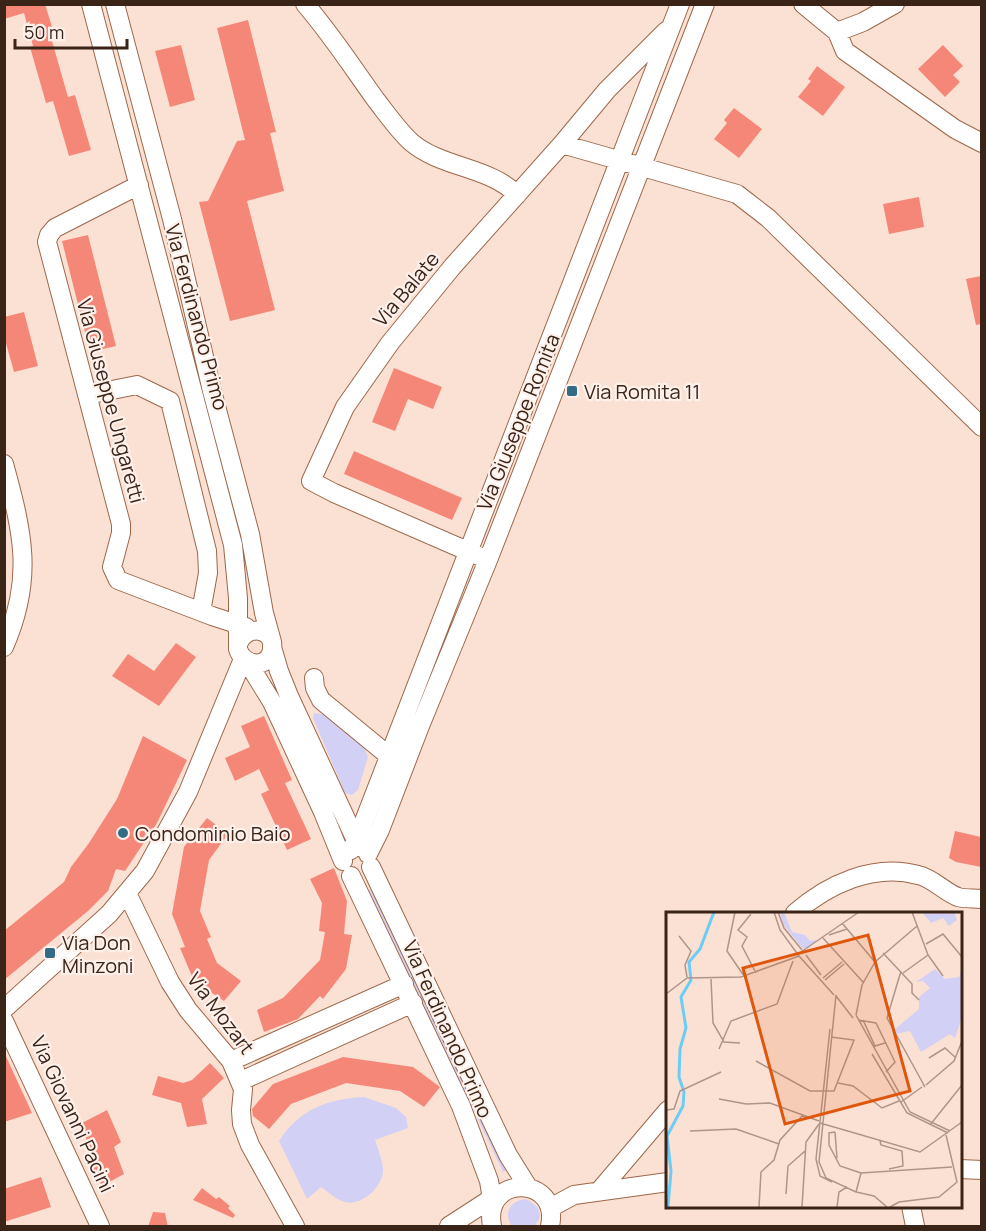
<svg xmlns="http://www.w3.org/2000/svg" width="986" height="1231" viewBox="0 0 986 1231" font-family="Manrope,sans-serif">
  <rect width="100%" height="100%" fill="#fbe1d4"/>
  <!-- green -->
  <path fill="#d3d0f5" d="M314,713l8,1 41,31 5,12 -10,33 -6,5 -7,-2 -32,-75z
    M373,888l134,282 -4,2 -134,-282z
    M364,1097l32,11 10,9 2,11 -33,12c3,9 7,19 8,28 2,17 -21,39 -38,34 -9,-2 -16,-10 -24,-15l-14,12 -28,-58c21,-32 48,-42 85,-44z
    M525,1199l5,2 8,7 2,9 -5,9h-23c-9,-13 -2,-25 13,-27z"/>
  <!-- building -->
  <path fill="#f58779" d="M4,4h41l11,36 -4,1 16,56 7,-2 16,55 -22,6 -16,-55 -7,2 -16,-56 3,-1 -9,-33 -20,6z
    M248,20l28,112 -6,1 14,58 -37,10 28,109 -45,11 -31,-119 9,-1 29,-60 8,-1 -28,-112z
    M181,45l14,55 -25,7 -15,-56z
    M943,45l20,21 -10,9 7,7 -15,15 -27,-28z
    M817,66l28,21 -22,29 -25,-19 13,-16 -3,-2z
    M734,108l28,21 -23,29 -25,-19 13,-16 -3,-3z
    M919,197l5,30 -35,7 -6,-30z
    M88,235l28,111 -26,6 -28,-111z
    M981,276v48l-5,1 -10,-46z
    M24,312l14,54 -24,6 -10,-36v-19z
    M394,368l48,19 -9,22 -25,-10 -13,32 -23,-9z
    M354,451l108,47 -10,22 -108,-46z
    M176,643l20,14 -37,49 -47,-30 16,-22 26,17z
    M264,716l28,64 -7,3 26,56 -24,11 -26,-56 8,-4 -10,-21 -24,12 -10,-23 25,-11 -9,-21z
    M143,736l44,24 -30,63 -32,48 -9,-2 -8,22 -20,20 -84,69v-49l60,-49 7,-15 18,-24 28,-44z
    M207,818l21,16 -19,26 -9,51 11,26 -4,2 10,24 24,18 -17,20 -30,-20 -14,-33 5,-1 -13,-33 12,-67z
    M955,831l26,6v30l-25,-5 -7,-4z
    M334,868l13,33 -3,33 8,1 -6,34 -23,30 -3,-3 -22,23 -34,13 -7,-22 26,-12 37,-38 5,-28 -6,-1 3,-28 -12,-24z
    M4,1052l28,61 -28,9z
    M343,1057l70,10 27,20 -16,20 -24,-16 -54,-8 -55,21 -22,25 -16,-13 -1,-7 21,-25z
    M210,1063l14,15 -22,21 5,25 -20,3 -6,-24 -29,-8 6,-19 25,7 9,-3z
    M107,1110l14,32 -7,5 10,27 -22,12 -16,-30 6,-3 -12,-29z
    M41,1177l10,30 -47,15v-33z
    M202,1188l14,11 3,-2 11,9 -2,2 7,7 -2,3 -40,-18z
    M153,1212l12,1 3,14h-20z"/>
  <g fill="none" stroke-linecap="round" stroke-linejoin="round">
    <defs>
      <path id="minor" d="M91,4l142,541 5,53v51c5,17 30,21 34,1 4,-22 -26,-27 -34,-6
        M115,4l57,215 40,172 38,143 14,79 8,29
        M305,4c26,30 48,64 71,96 11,14 22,30 35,42 30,26 80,25 106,53
        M803,4l34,28 8,19 110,78 27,14
        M837,32l26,-10 32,-18
        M562,144l45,-54 59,-59
        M139,185l-84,43 -6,7 -2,7 74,282v9l-9,34 6,13 94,36 34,11
        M87,395l50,-10 33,16 37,150 1,22 -7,39
        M4,464c19,69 30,115 0,183
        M488,560l-154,-67 -23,-12 34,-74 45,-64 63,-77 109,-122 175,50 31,24 214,209
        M272,647l7,24 10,25 70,151
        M248,663l24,39 51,110 20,49
        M314,678l1,10 6,12 68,56
        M351,850l10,-21 319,-825
        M368,854l12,-24 40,-104 68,-166 217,-556
        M371,867l137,288 20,32
        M351,876l110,230 28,75 4,24
        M127,893l43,89 18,28 43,51 12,28 -2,21 1,14 8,21 45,81
        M795,913c33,-29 79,-50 123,-38 15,3 26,17 40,22 7,2 16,1 24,2
        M4,1009l105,-95 36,-43 43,-79 55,-133
        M4,1021l96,205
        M231,1061l173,-77
        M241,1081l172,-78
        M960,1169l22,1
        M600,1190l68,-80
        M911,1206l4,20
        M550,1208l24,-13 94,-13
        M449,1226l51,-33
        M492,1226c-10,-52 69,-51 58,0"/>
    </defs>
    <!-- minor casing -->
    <use href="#minor" stroke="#9e674a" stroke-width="20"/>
    <!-- minor -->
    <use href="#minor" stroke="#fff" stroke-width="18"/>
  </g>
  <!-- markers -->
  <g fill="#326c85" stroke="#fef1eb" stroke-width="2">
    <rect x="566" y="385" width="12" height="12" rx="3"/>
    <circle cx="123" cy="833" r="6"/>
    <rect x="44" y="947" width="12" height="12" rx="3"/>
  </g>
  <g text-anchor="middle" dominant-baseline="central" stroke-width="4.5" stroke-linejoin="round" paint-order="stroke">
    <!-- street labels -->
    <g font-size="20" fill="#3a2317" stroke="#fef1eb">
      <text transform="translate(406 289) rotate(-50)">Via Balate</text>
      <text transform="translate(197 317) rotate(75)">Via Ferdinando Primo</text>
      <text transform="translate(111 401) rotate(75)">Via Giuseppe Ungaretti</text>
      <text transform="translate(518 422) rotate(-68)">Via Giuseppe Romita</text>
      <text transform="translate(221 1013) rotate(53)">Via Mozart</text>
      <text transform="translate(448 1029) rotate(66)">Via Ferdinando Primo</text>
      <text transform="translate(73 1114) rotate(65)">Via Giovanni Pacini</text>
    </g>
    <!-- poi labels -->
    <g font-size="20" fill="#3a2317" stroke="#fef1eb" text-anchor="start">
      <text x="584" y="391">Via Romita 11</text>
      <text x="135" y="833">Condominio Baio</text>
      <text x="62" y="942">Via Don<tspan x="62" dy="23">Minzoni</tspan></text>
    </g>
  </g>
  <!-- overview -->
  <g transform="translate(666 912)">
    <rect width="296" height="296" fill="#fbe1d4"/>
    <path d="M114,0h4l8,20 13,3 5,6 7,-1 -10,9 -5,-1 -19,-24zM256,0h32l3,8 -8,6 -6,-8 -12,5zM269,57l10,10 14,-2 2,-5v48l-6,18 -5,-4 -29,18 -11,-21 -14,3 -2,-4 25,-21v-12l11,-9 -7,-7 -7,1z" fill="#d3d0f5"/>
    <path fill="none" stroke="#6bcdf7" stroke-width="3" d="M2,295l3,-36 -4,-35 16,-30 1,-14 -5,-15 1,-28 6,-21 -5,-31 10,-17 -2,-18 11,-13 14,-37"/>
    <path fill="none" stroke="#ae9588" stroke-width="1.5" d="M69,0l-8,39 17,25M108,0l6,18 19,26 35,39M112,0l6,16 18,22M246,0l16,43 15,21M85,2l-13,16 9,7 -5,9 14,27M176,11l33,39M163,23l18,-6M13,24l12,15 -6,14 2,12M157,26l40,44M260,32l17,-10 19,23M217,41l29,31v9l7,7M132,42l61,-42M140,43l15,20M235,59l-14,47 38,69 -2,-3M237,61l25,-18M157,66l19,-16M45,67l2,44 11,19 16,1M159,68l19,-16M0,82l21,-16 54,-1 58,-21M170,83l-17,167 7,16 30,14M170,84l17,22M190,103l54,97 40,19M190,103l6,-30 13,-23 42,-36M192,108l18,3 19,39 -9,10M197,108l12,26 10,-3M164,117l-14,130 4,17 12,6M53,137l12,-28 46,-17 16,-43M206,142l35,59 41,20M263,146l16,-10 11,10M90,149l54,30h24l20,-51 -23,-3M172,171l15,3 29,22 17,-7M260,173l28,-24 8,-20M53,187l27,5 24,-1 49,18M235,190l21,-15M0,198l8,-1 6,-18 41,-19M154,211l100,29 42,-30M264,213l32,-40M24,219l46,-2 43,15M169,220l-6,1v12l11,21 21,7M169,220l2,26M214,229l1,4 21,6 1,15 -14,3M195,261l91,-6M195,261l-5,19 18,4 13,11M120,282l2,-28 17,-15M93,295l2,-35 13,-12 6,-20 23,-25M136,295l4,-65 13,-18M171,295l2,-15 8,-5M224,295l9,-5 40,-5 18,-15 -11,-47"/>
    <path fill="#df560d" fill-opacity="0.15" stroke="#df560d" stroke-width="3" d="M202,23l42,156 -125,33 -42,-156z"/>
    <rect width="296" height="296" fill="none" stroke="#3a2317" stroke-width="3"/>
  </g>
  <!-- border -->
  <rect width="986" height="1231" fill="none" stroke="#3a2317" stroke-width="12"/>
  <!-- scale -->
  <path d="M15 39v9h112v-9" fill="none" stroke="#3a2317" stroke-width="3"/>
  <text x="24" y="39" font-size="18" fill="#3a2317" stroke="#fef1eb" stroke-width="4.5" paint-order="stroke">50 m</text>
</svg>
